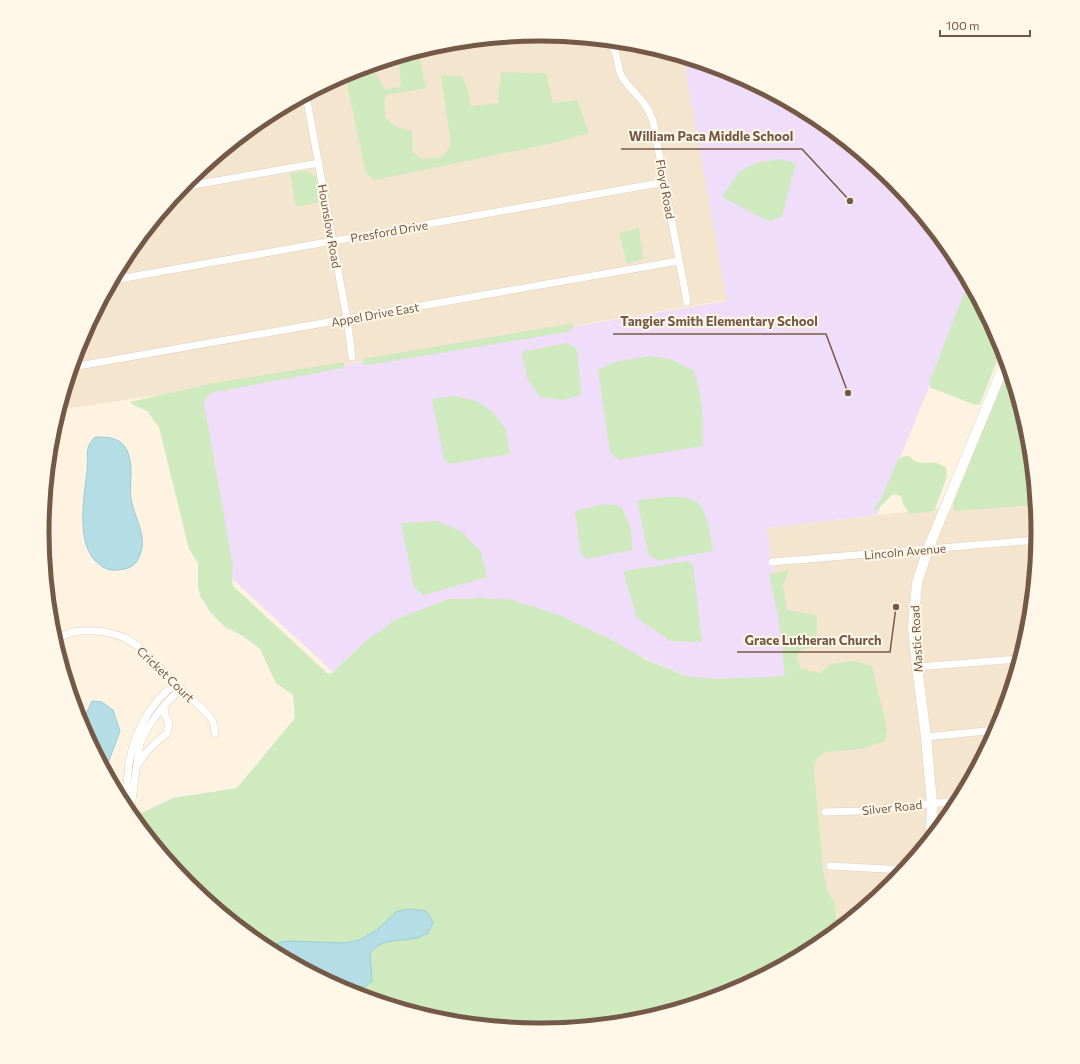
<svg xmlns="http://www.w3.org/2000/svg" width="1080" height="1064" viewBox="0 0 1080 1064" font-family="Commissioner,sans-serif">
  <rect width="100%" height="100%" fill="#fdf3e0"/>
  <!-- residential -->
  <path fill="#f4e5cf" d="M540,34l97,10 46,13 45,243 -530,89 -139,21 21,-69 46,-86 62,-75 76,-62 86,-46 93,-28z
    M1035,497l3,35 -10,97 -28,94 -46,86 -62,75 -61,50 -64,-406z"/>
  <!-- education -->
  <path fill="#f0ddf9" d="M683,57l48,15 86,46 75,62 62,76 16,30 -93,229 -110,13 25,161 -97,-9 -73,-32 -252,-11 -37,35 -106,-98 -29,-185 529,-88z"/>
  <!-- green -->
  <path fill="#cfeabf" d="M420,58l6,30 -40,7 -2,7 2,16 11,9 15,4 1,21 9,7 18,-1 7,-7 4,-7 -10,-69 21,1 5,13 4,17 28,-3 -1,-3 3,-28 45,1 7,30 24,-3 12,33 -40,11 -174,36 -9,-6 -21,-99 26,-10 13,24 13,-1 4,-3 -2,-25z
    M779,159l17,4 -14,53 -12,6 -48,-25 17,-25 17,-9z
    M307,171l9,6 4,25 -24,5 -6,-34z
    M639,228l4,31 -16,5 -8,-31z
    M972,288l28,54 2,6 -22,56 -4,1 -45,-17 -2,-5 36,-92z
    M574,323l-2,7 -5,2 -198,33 -6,-1v-5z
    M567,343l10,6 4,46 -18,5 -23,-3 -12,-17 -7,-28z
    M649,356l21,3 23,11c10,24 10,50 10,76l-84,14 -9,-8 -12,-82 17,-8z
    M345,362l-2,6 -132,25 -5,5 -2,6 29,162 -1,10 1,10 94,87 4,1 39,-37 11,-6 15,-12 53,-20h20l11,-2 11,2h18l50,16 53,25 33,19 41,17 28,3 61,-2 10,-2 -7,-59 -9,-42 21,-4 -7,15 4,25 30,5 -1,31 -15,4 -5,7 5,12 19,4 11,-9 23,-3 18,5 15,64 -2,11 -23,8 -37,3 -9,7 -2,10 9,101 4,20 8,14 2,25 -21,17 -86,46 -93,28 -97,10 -97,-10 -94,-28 -86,-46 -75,-62 -52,-63 -1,-5 38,-18 64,-10 58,-70 -2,-23 -17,-12 -16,-34 -17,-13 -18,-9 -14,-14 -11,-17 -2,-10v-23l-9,-14 -30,-122 -12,-16 -12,-5 -5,-4 84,-19z
    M1008,369l20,66 7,70 -81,6 -1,-7 1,-3z
    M456,396l20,5 16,10 14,19 4,24 -60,10 -6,-5 -12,-60z
    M906,456h3c11,11 15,5 28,7 3,1 6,3 9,4l1,10 -13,34 -24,3 -7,-10 -2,-8 -8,-2 -19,19 1,-5 7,-11 16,-38z
    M667,497c9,0 24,-1 31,6 10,10 13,35 15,48l-55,10 -10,-7 -11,-54z
    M604,504l17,2 10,22 1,22 -45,9 -6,-4 -6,-44z
    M437,521l25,11 19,20 6,25 -63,18 -10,-7 -13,-65z
    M688,561l5,4 9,77 -32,-1 -33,-23 -12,-40 -1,-7z"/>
  <!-- water -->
  <path fill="#b5dde6" stroke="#9bccd8" d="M95,437c10,0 24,0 30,10 10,16 4,34 6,51 3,21 19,40 7,61 -3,6 -7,9 -14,10 -10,2 -17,2 -25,-5 -24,-17 -15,-67 -12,-93 2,-14 -4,-22 8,-34z
    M92,701l10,1 11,8 7,21 -12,32 -4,5 -23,-43z
    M409,909l17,2 7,11 -5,11c-3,1 -7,4 -11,5 -17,4 -34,-1 -47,15l2,28 -8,6 -13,-1 -7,3 -79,-42 4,-2 18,-4 58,2 14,-3 18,-10 19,-18z"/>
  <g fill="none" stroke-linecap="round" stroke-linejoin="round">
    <defs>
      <path id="minor" d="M612,41l-1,3c8,10 5,22 11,33 10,16 25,24 31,44l34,181
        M306,95l41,224 5,38
        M182,187l137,-24
        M113,280l552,-98
        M72,367l606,-106
        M64,393l1,5
        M772,562l265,-22
        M55,640c16,-9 22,-10 41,-9 43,3 52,28 81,55 9,8 32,26 36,36 2,4 1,9 2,12
        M917,667l102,-8
        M926,737l70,-7
        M138,764c8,-13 17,-22 29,-31l2,-10 -4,-8v-11
        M123,803c5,-12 4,-27 6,-40 4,-22 12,-42 26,-59 5,-8 13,-14 20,-20
        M825,812l35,-1 98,-10
        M130,814l10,-71c10,-23 23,-36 40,-54
        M830,866l74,4"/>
      <path id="tertiary" d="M589,39l22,5"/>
      <path id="secondary" d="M931,837l1,-34 -6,-66 -9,-70 -4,-40 4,-44 11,-34 78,-188"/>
    </defs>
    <!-- minor casing -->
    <use href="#minor" stroke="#e1cfbc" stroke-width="8"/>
    <!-- tertiary casing -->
    <use href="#tertiary" stroke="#e1cfbc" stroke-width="10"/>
    <!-- secondary casing -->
    <use href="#secondary" stroke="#e6d0ba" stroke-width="11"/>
    <!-- minor -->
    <use href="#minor" stroke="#fff" stroke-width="7"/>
    <!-- tertiary -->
    <use href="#tertiary" stroke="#fff" stroke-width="9"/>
    <!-- secondary -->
    <use href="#secondary" stroke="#fff" stroke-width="10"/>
  </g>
  <g text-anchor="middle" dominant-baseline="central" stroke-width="4" stroke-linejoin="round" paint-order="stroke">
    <!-- street labels -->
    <g font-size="12" fill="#745947" stroke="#fff7e7">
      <text transform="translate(666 189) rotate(80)">Floyd Road</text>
      <text transform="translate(330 226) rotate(80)">Hounslow Road</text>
      <text transform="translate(389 231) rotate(-10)">Presford Drive</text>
      <text transform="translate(375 314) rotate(-10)">Appel Drive East</text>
      <text transform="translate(905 551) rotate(-5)">Lincoln Avenue</text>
      <text transform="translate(916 639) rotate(-93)">Mastic Road</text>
      <text transform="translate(166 674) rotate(44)">Cricket Court</text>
      <text transform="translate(892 807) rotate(-6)">Silver Road</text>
    </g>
  </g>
  <!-- crop -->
  <path d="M0 0H1080V1064H0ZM49 532a491 491 0 1 1 982 0a491 491 0 1 1-982 0Z" fill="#fff7e7" fill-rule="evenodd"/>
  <path fill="none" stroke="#745947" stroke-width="5" d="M49 532a491 491 0 1 1 982 0a491 491 0 1 1-982 0Z"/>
  <!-- callouts -->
  <path fill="none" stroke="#745947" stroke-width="1.5" d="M850 201L802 149H621M848 393L826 334H613M896 607L890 652H737"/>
  <g fill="#745947" stroke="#fff7e7" stroke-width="1.5">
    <circle cx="850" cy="201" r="4"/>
    <circle cx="848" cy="393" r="4"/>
    <circle cx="896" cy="607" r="4"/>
  </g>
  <g font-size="13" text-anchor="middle" font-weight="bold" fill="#745947" stroke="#fff7e7" stroke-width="4" stroke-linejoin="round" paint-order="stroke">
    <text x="711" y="141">William Paca Middle School</text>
    <text x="719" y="326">Tangier Smith Elementary School</text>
    <text x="813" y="645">Grace Lutheran Church</text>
  </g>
  <!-- scale -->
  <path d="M940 30v6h90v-6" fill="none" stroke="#745947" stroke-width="2"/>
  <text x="946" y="30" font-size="12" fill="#745947" stroke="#fff7e7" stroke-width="3" paint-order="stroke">100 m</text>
</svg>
